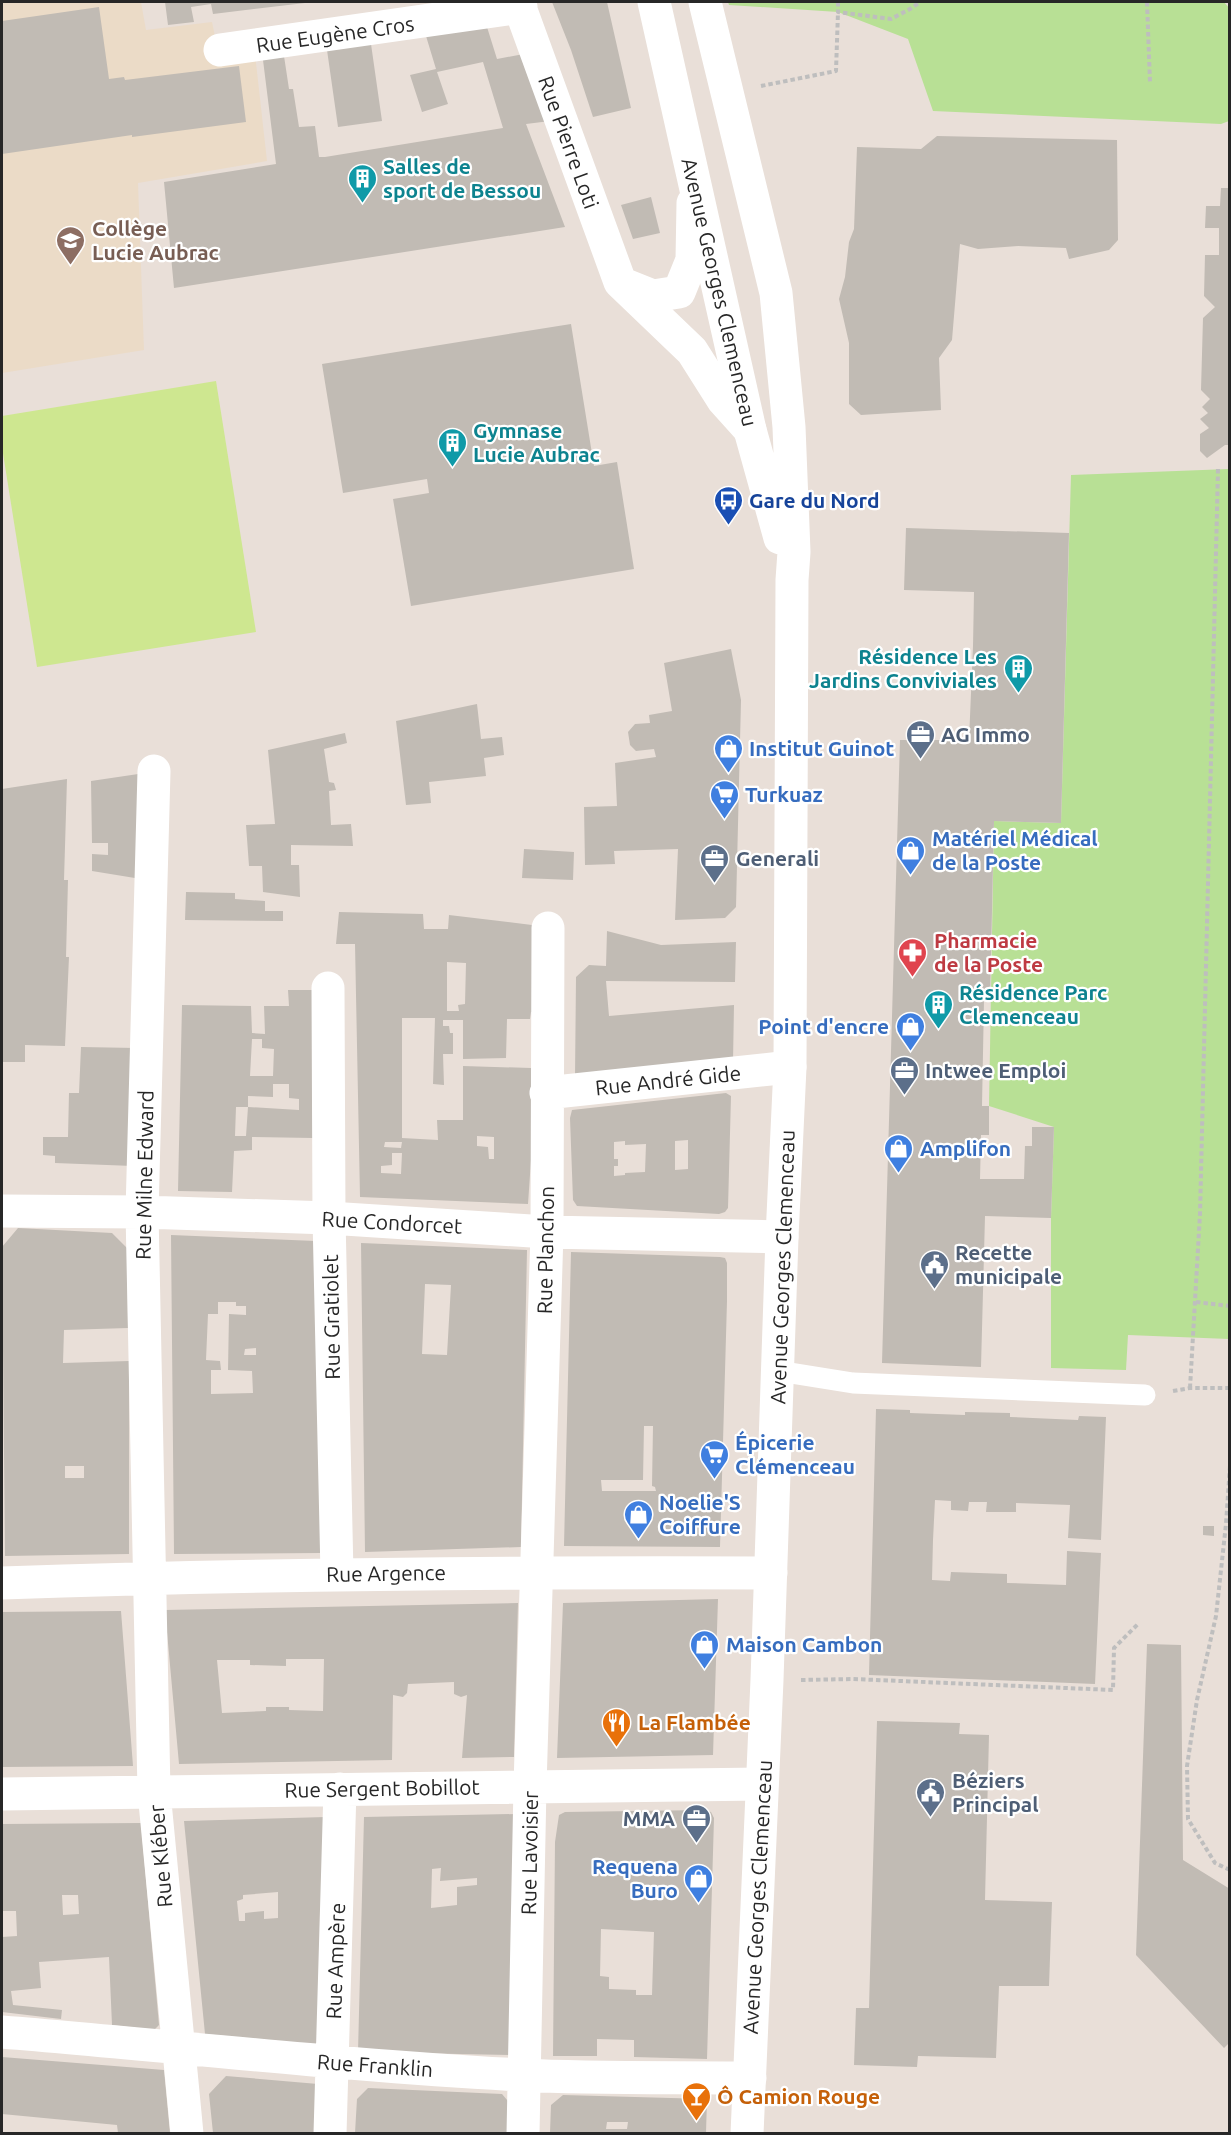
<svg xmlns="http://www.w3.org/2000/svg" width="1231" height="2135" viewBox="0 0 1231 2135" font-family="Ubuntu,sans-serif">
  <rect width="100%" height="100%" fill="#e9dfd8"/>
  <!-- education -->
  <path fill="#ebdbc7" d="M2,2h139l5,28 66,-8 8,38 35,-6 12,107 -129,22 6,167 -142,23z"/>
  <!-- green -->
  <path fill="#b8e095" d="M728,2h496l6,7 -1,112 -8,3 -288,-13 -25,-72 -70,-27 -109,-7z
    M1229,469v870l-101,-4 -2,35 -75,-2v-150l3,-91 -65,-21 5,-285 67,2 10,-348z"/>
  <!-- pitch -->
  <path fill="#cee790" d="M216,381l40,251 -219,35 -35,-220v-31z"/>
  <!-- building -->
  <path fill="#c1bbb4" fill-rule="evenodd" d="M165,2h140v1l-92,11 -2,-10 -20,3 3,15 -26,3z
    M552,2h55l24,106 -38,9 -22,-67z
    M99,7l10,72 15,-2 1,3 114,-14 7,56 -114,15v-2l-130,19v-133z
    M487,27l10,32 32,-6 21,68 -24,3 39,103 -391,61 -10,-106 112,-18 -13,-104 21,-4 5,33h4l6,38 16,-1 4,31h6l178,-29 -20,-66 -46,10 11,32 -26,8 -12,-37 26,-6 -10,-33z
    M371,44l11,77 -44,6 -11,-77z
    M937,136l180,4 1,100 -9,10 -40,9 -3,-11 -48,-2 -40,3 -18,-5 -8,96 -13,18 2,52 -80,5 -12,-11v-61l-10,-44 6,-22 4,-35 5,-13 3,-82 64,2z
    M1221,188h9v257h-5l-18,13 -7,-7v-17l9,-6 -9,-9 8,-6 -6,-6 8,-8 -9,-9 2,-72 12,-11 -11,-11 1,-41h14v-27h-14l1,-22h14z
    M651,197l9,36 -27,6 -12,-34z
    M571,324l23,142 23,-4 17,107 -223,37 -18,-107 36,-6 -2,-14 -84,14 -21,-129z
    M906,528l163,5 -8,290 -67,-2 -4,179h-6l-2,106h7v29h-8l-1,44h44l1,-33h7v-19h22l-3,91 -66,-2 -4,151 -99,-4 18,-623h69l4,-94 1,-54 -70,-2z
    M731,649l10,51 -5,207 -11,11 -50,2 3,-71 -64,2 1,13 -30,1 -1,-58 33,-1 -2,-43 41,-6 -2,-8 -18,2 -6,-6 -2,-13 7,-8 15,-1 -1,-8 23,-4 -8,-48z
    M477,704l4,35 21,-2 2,18 -20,3 2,18 -57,6 2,21 -25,2 -10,-84z
    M345,733l2,10 -23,6 5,33 5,1 2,7 -7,1 2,34 20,-1 2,22 -62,-1v20h8l1,32 -37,-5 -1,-26h-13l-3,-41 29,-1 -7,-74z
    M145,773l-4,106 -49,-8v-17l16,1v-12h-16l-1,-62z
    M67,779l-3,101h4l-2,77h3l-4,89 -40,-1v17h-23v-273z
    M524,849l50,3 -1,28 -51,-2z
    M186,892l49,1v6l30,2v10h18v10l-98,-1z
    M339,912l84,2 1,15h24l1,-14 83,10 5,17 -2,70h-4l-1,7h-23l-1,39 -43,1v-39h-20v6h6l1,7h3v21h-10l1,31 -11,-1 2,-66h-33v120l36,2 -1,-20h26v-54l68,2v92l-3,44 -168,-7 -5,-253h-19zM447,962l19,1 -1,41 -7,1 1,6h-12zM477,1136l17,1v22h-5l-1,-12 -11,-1zM385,1142h17l-1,6 -17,-1zM392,1153h10l-1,21 -20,-1v-7l11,-1z
    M607,931l54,14 75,-3 -1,40 -129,-1 3,35 125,-11 -1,57 -158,16 1,-101 13,-12 17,1z
    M288,990h24l1,148 -61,-1v13l-18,1 -2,41 -54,-1 4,-186 69,1 1,27 13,1 -1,-28h25zM252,1039h10v9l12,1 -1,27h-23zM273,1084h16v14l10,1v11l-51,-3 -2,29h-11l1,-29h12v-11l25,1z
    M81,1047l55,1 -3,118 -78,-3v-7l-12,-1v-18h25l1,-44h10z
    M726,1093l5,3 -3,112 -3,4 -6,2 -142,-8 -4,-6 -3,-82 2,-8zM688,1140v29l-13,1v-29zM625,1141v4l21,-1 -1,28 -20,1v2l-11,1v-10h4v-7h-4v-17z
    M18,1228l94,5 15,15 1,80 -64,2 -1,33 66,-2v193l-124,2 -3,-309zM65,1466h19v12h-19z
    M171,1235l145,6 5,312 -147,1zM218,1302h18v4h10v9l-17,-1 -1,56 24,1 1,22 -42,1v-24h10l-1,-9 -14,-1 2,-46h10zM256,1348v7h-12l1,-6z
    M361,1243l166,7 -6,297 -156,5zM425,1284l26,1 -4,70 -25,-1z
    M571,1252l149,5 5,1 2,5v38l-7,246 -156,-1zM644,1426h9l-1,60 3,1 1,4h-54l-1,-11h42z
    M876,1409l34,1v3l55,2v-3l45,1v4l68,3 1,-4 27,1 -5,123 -33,-2 2,-33 -54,-2v9h-30l1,-10h-18l-1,9 -17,-1v-9l-16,-1 -2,40 -1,40 18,1 1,-9 56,2v9l59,2 1,-34 34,2 -6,131 -226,-9z
    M1203,1526h11v10l-11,-1z
    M718,1599l-5,156 -156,3 6,-155z
    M518,1603l-4,154 -52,1 5,-63 -6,2 -7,-3v-12l-46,2 -1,9 -4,4 -10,-2 -1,65 -213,4 -14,-154zM286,1659h38l-1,52 -34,-1v-3h-23v4l-44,2 -5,-53h33v5l36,1z
    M121,1611l12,155 -131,1v-155z
    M1147,1644l34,1 2,215 47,29v153l-6,6 -88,-93z
    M877,1721l83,2 -1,11 30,1 -4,165 67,2 -3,84h-50l-3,72 -78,-2 -1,11 -63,-2 2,-57h13z
    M706,1810l5,2 3,6 -7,241 -73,-2v-17l-37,-1v17h-44l2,-214 4,-27 6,-3zM601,1929l53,3 -2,63h-16v-5l-27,-1v-12l-9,-1z
    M515,1814l-1,241 -156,-3 6,-235zM441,1868l-1,13 37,-3v7l-20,2v18l-26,3 1,-39z
    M326,1817l-6,228 -115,-11 -21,-213zM278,1892v26l-14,1v-8l-19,2v8h-6l-2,-20 6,-2v-4z
    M141,1823l18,202 -5,5 -42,-5 -3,-68 -70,5 2,26 -30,3 2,14 49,5 -1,9 -59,-7v-75l15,-1 -1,-25h-14v-87zM62,1895h16l1,19 -16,1z
    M2,2057l162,13 6,63h-52l-1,-8 -115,-11z
    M226,2076l92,8 -1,49h-104l-4,-39z
    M368,2088l134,6 10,12 -1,27h-156l2,-34z
    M563,2095l144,4 -1,34h-156l1,-28zM607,2122h21l-1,7h-21z"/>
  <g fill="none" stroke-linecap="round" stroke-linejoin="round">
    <!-- path -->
    <path stroke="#bebebe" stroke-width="4" stroke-dasharray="4.5 3" stroke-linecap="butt" d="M838,2v10l53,7 19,-10 10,-7
      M1147,2l3,80
      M761,86l75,-15 2,-59
      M1196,1302l34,4
      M1190,1388l10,-174 18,-745
      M1173,1391l17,-3h40
      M1230,1466l-4,58 -10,92 -19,84 -10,66 1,53 27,44 15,7
      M801,1680l52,-1 260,11 1,-42 24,-24"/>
    <!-- lane -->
    <path stroke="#fff" stroke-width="21" d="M778,1371l75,12 292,12"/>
    <!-- street -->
    <path stroke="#fff" stroke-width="33" d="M518,2l102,280 72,69 31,49 27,30
      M220,50l301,-43
      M623,284l30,12 26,-4 13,-32 1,-57
      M154,771l-12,441 12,580 33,342
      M328,988l1,230 8,356
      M546,1093l244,-26
      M2,1211l140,1 187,6 218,14 235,5
      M2,1583c256,-9 513,-11 769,-10
      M2,1794l760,-10
      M2,2032c173,14 346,34 520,43 76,4 152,2 228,3
      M330,2134l10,-345
      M523,2134l7,-348 17,-554 1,-304"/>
    <!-- secondary -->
    <path stroke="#fff" stroke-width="33" d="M654,2l96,428 30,108
      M705,2l71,291 13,134 5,125 -2,28 -2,487 -8,170 -15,443 -20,454"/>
  </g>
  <!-- icons -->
  <defs>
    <symbol id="building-pin" viewBox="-11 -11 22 30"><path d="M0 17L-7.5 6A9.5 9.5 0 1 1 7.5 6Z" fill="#0f9aa8" stroke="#fff"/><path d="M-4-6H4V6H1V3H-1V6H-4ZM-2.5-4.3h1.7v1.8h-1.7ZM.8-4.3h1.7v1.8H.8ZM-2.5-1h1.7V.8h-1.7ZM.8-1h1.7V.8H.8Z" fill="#fff"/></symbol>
    <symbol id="school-pin" viewBox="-11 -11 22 30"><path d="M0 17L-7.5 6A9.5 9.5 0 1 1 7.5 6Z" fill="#8d6e63" stroke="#fff"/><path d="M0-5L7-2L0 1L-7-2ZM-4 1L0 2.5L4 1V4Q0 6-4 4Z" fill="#fff"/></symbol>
    <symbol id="bus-pin" viewBox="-11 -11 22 30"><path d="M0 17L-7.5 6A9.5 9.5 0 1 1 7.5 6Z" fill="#1a4fb4" stroke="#fff"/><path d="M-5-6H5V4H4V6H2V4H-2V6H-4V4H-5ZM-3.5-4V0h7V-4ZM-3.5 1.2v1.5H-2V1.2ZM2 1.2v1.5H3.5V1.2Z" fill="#fff"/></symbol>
    <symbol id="office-pin" viewBox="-11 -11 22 30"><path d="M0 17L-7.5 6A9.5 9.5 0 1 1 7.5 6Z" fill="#5c6f8a" stroke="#fff"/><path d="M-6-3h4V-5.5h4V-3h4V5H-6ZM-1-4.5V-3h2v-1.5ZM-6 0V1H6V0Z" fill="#fff"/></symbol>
    <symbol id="shop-pin" viewBox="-11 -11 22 30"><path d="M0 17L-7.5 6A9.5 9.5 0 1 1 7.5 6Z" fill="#3f7fe0" stroke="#fff"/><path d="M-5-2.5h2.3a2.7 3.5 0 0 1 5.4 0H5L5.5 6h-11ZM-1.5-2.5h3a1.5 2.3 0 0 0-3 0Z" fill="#fff"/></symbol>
    <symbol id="supermarket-pin" viewBox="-11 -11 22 30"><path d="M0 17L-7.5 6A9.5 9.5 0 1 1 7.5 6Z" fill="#3f7fe0" stroke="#fff"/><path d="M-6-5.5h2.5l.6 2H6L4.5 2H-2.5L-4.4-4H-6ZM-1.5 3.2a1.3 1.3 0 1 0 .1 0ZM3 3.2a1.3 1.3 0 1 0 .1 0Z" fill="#fff"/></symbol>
    <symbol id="pharmacy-pin" viewBox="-11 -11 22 30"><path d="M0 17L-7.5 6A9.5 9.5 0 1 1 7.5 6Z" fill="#e0444e" stroke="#fff"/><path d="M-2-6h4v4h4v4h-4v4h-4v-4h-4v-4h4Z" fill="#fff"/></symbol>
    <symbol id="civic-pin" viewBox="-11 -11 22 30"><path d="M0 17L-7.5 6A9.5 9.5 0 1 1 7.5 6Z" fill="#5c6f8a" stroke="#fff"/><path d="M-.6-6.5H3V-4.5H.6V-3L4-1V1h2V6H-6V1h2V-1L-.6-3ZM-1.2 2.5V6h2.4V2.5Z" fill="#fff"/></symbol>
    <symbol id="restaurant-pin" viewBox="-11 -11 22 30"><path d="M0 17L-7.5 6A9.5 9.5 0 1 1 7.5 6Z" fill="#e8710a" stroke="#fff"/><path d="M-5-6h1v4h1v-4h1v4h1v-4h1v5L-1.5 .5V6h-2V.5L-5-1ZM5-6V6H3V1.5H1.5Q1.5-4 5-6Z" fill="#fff"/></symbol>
    <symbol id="bar-pin" viewBox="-11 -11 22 30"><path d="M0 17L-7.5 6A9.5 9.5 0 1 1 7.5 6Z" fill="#e8710a" stroke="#fff"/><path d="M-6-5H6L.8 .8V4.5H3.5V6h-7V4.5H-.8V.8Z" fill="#fff"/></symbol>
  </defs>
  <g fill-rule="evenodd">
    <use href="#building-pin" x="346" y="162" width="33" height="45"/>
    <use href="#school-pin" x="54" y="224" width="33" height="45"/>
    <use href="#building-pin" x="436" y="426" width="33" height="45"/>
    <use href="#bus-pin" x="712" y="484" width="33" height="45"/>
    <use href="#building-pin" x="1002" y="652" width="33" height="45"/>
    <use href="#office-pin" x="904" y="718" width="33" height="45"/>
    <use href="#shop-pin" x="712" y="732" width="33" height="45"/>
    <use href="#supermarket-pin" x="708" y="778" width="33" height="45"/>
    <use href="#shop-pin" x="894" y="834" width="33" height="45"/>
    <use href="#office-pin" x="698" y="842" width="33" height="45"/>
    <use href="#pharmacy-pin" x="896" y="936" width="33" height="45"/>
    <use href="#building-pin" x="922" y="988" width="33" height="45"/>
    <use href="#shop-pin" x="894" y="1010" width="33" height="45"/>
    <use href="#office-pin" x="888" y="1054" width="33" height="45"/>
    <use href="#shop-pin" x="882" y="1132" width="33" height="45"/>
    <use href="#civic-pin" x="918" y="1248" width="33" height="45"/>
    <use href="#supermarket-pin" x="698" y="1438" width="33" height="45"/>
    <use href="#shop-pin" x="622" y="1498" width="33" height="45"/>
    <use href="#shop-pin" x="688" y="1628" width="33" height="45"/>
    <use href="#restaurant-pin" x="600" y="1706" width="33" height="45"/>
    <use href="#civic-pin" x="914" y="1776" width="33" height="45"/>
    <use href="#office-pin" x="680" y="1802" width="33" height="45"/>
    <use href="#shop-pin" x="682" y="1862" width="33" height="45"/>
    <use href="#bar-pin" x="680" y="2080" width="33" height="45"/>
  </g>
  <g text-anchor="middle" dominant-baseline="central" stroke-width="4.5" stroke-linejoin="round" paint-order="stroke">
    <!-- street labels -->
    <g font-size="21" fill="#272727" stroke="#fff">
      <text transform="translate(335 34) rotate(-8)">Rue Eugène Cros</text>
      <text transform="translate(569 142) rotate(70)">Rue Pierre Loti</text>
      <text transform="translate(720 292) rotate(77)">Avenue Georges Clemenceau</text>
      <text transform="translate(668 1080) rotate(-6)">Rue André Gide</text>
      <text transform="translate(144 1175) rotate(-89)">Rue Milne Edward</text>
      <text transform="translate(392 1222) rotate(3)">Rue Condorcet</text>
      <text transform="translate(545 1250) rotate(-89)">Rue Planchon</text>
      <text transform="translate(782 1267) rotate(-88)">Avenue Georges Clemenceau</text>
      <text transform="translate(331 1317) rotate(-91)">Rue Gratiolet</text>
      <text transform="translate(386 1573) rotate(-1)">Rue Argence</text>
      <text transform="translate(382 1788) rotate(-1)">Rue Sergent Bobillot</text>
      <text transform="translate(529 1853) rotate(-89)">Rue Lavoisier</text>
      <text transform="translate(160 1856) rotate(-95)">Rue Kléber</text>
      <text transform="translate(757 1897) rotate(-87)">Avenue Georges Clemenceau</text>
      <text transform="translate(335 1961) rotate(-88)">Rue Ampère</text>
      <text transform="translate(375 2065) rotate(4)">Rue Franklin</text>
    </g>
    <!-- culture labels -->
    <g font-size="21" font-weight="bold" fill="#0d838f" stroke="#fff" text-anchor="start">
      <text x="383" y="166">Salles de<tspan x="383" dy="24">sport de Bessou</tspan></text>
      <text x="473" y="430">Gymnase<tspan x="473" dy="24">Lucie Aubrac</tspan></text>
      <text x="997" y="656" text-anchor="end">Résidence Les<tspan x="997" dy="24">Jardins Conviviales</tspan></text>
      <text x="959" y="992">Résidence Parc<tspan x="959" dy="24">Clemenceau</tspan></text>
    </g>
    <!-- education labels -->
    <g font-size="21" font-weight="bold" fill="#785e54" stroke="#fff" text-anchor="start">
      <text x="92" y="228">Collège<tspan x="92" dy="24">Lucie Aubrac</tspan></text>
    </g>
    <!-- transit labels -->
    <g font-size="21" font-weight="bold" fill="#164399" stroke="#fff" text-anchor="start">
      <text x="749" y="500">Gare du Nord</text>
    </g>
    <!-- service labels -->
    <g font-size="21" font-weight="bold" fill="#4e5e75" stroke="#fff" text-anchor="start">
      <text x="941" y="734">AG Immo</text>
      <text x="736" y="858">Generali</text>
      <text x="925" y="1070">Intwee Emploi</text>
      <text x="955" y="1252">Recette<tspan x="955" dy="24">municipale</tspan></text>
      <text x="952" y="1780">Béziers<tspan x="952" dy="24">Principal</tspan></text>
      <text x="675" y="1818" text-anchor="end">MMA</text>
    </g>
    <!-- shop labels -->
    <g font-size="21" font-weight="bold" fill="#366cbe" stroke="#fff" text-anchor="start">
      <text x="749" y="748">Institut Guinot</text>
      <text x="745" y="794">Turkuaz</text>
      <text x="932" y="838">Matériel Médical<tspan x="932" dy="24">de la Poste</tspan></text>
      <text x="889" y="1026" text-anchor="end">Point d'encre</text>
      <text x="920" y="1148">Amplifon</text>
      <text x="735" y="1442">Épicerie<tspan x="735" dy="24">Clémenceau</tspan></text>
      <text x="659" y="1502">Noelie'S<tspan x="659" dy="24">Coiffure</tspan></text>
      <text x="726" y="1644">Maison Cambon</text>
      <text x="678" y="1866" text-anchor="end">Requena<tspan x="678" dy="24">Buro</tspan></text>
    </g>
    <!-- health labels -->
    <g font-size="21" font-weight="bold" fill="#be3a42" stroke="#fff" text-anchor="start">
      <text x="934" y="940">Pharmacie<tspan x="934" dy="24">de la Poste</tspan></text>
    </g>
    <!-- food labels -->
    <g font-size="21" font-weight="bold" fill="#c56008" stroke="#fff" text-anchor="start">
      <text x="638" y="1722">La Flambée</text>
      <text x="717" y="2096">Ô Camion Rouge</text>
    </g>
  </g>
  <!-- border -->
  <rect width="1231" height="2135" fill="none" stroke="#272727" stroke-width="6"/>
</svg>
